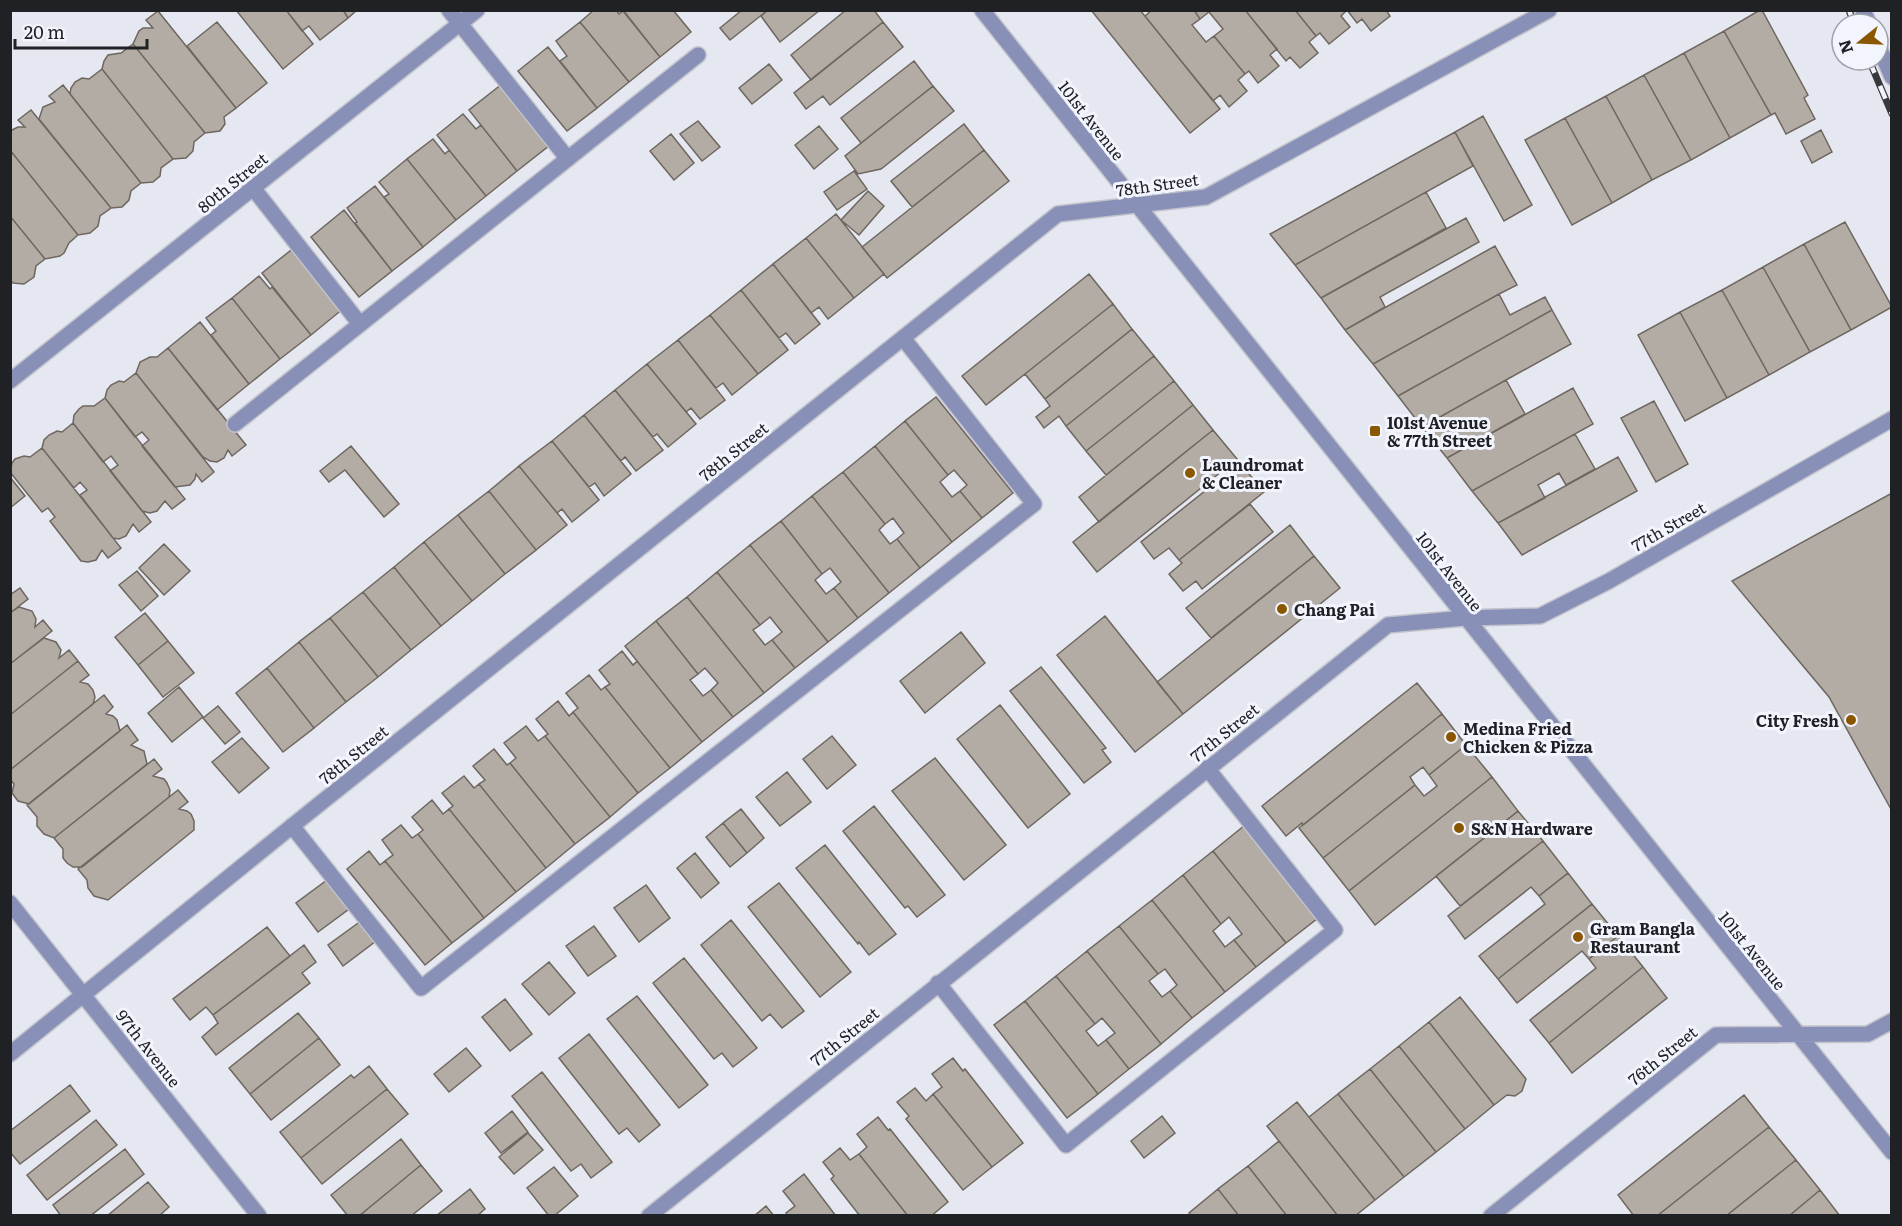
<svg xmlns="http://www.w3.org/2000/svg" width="1902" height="1226" viewBox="0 0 1902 1226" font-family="Literata,serif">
  <rect width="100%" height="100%" fill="#e5e7f1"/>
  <!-- building -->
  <path fill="#b3aca4" stroke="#6e6760" stroke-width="1.5" d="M236,10h50l27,34 -30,25z
    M286,10h57l5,8 -28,22 -11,-14 -7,5z
    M343,10h14l-9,8z
    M594,10h22l3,4 4,-3 37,46 -31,25 -49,-60z
    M673,10l18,22 -31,25 -37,-47z
    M742,10h26l-38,30 -10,-12z
    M768,10h52l-40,32 -19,-26z
    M846,10h28l9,12 -72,58 -20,-25z
    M1091,10h49l80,99 -30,24z
    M1152,10h42l6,9 -8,6 14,17 8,-6 31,38 -7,6 9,11 -18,16 -9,-12 -7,6 -68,-85z
    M1194,10h51l32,39 -7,6 9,11 -21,17 -9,-12 -4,3 -31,-38 9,-7 -14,-17 -9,7z
    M1245,10h50l21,26 -7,6 9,11 -18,15 -10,-11 -4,4z
    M1295,10h52l-6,6 9,11 -21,17 -9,-11 -4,3z
    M1386,10l4,6 -19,15 -9,-12 -5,4 -10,-13z
    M1760,10h2l46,85 -4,3 11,21 -29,15 -11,-21 -4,2 -47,-84z
    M158,11l78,97 -12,9 1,7 -5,7 -15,2 -72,-89 6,-13 4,-3h10l-7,-8z
    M217,22l50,61 -31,25 -49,-62z
    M580,22l49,60 -32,26 -37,-47 7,-5 -11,-15z
    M883,22l20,25 -73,58 -7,-9 -17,13 -12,-16z
    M1724,31l47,84 -41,23 -46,-85z
    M133,44l72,89 -11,9 -1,9 -7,7 -13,1 -71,-90 2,-8 4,-6 13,-2z
    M548,47l49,61 -30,23 -49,-60z
    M1684,53l46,85 -39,22 -47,-85z
    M914,61l19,25 -72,57 -20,-25z
    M769,64l13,16 -30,24 -13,-16z
    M102,69l71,90 -12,9 -1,8 -7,6 -12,1 -71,-89 1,-6 4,-6 7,-4 7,1z
    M1644,75l47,85 -39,20 -46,-84z
    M502,84l48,61 -33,26 -48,-61z
    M63,85l78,98 -10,8 -2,9 -7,7 -11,1 -72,-89 4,-12 12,-5 -6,-6z
    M933,86l21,25 -73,58 -23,5 -13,-18z
    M1606,96l46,84 -40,23 -47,-85z
    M31,110l80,98 -11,8 -2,10 -8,7 -12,2 -68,-85v-19l8,-4h7l-7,-7z
    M463,114l13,15 5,-4 36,46 -31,25 -49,-61z
    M1483,116l49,89 -28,16 -49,-89z
    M1565,118l47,85 -40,22 -47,-85z
    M698,121l22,26 -18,14 -22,-27z
    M964,124l20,26 -72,57 -21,-26z
    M819,126l19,23 -24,20 -19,-24z
    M1821,130l11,22 -20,11 -11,-22z
    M1455,132l18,34 -178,99 -25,-31z
    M671,134l23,29 -20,17 -24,-29z
    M433,139l12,15 4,-4 37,46 -30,24 -49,-61z
    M10,150l68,85 -9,8 -5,10 -4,3 -15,3 -35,-43z
    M984,150l25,31 -122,97 -25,-31z
    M407,159l49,61 -33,27 -39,-50 5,-3 -10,-12z
    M854,171l13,18 -30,21 -13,-18z
    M375,186l48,61 -31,24 -37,-48 2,-1 -10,-14z
    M868,191l16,15 -25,29 -18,-15z
    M1426,192l20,36 -118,66 -7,4 -26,-33z
    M344,210l48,61 -33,26 -48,-60z
    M836,214l48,60 -30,24 -48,-60z
    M10,216l35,43 -9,7 -2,11 -10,7 -11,-1 -3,-3z
    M1466,218l13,24 -99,55 5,10 -40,23 -24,-32z
    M1845,222l47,85 -41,23 -47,-86z
    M806,238l48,60 -26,21 -9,-12 -8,6 -38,-49z
    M1804,244l47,86 -41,22 -47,-85z
    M1495,246l22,39 -18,9 -126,70 -28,-34z
    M295,247l49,61 -33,27 -49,-62z
    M773,264l47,60 -25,20 -9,-11 -7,5 -38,-48z
    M1763,267l47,85 -41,23 -47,-85z
    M1089,274l24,30 -127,101 -24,-29z
    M259,276l11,13 2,-2 39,48 -31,24 -48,-61z
    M741,290l47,60 -30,24 -48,-59z
    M1722,290l47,85 -42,23 -47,-86z
    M1499,294l11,21 35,-18 7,13 -154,86 -25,-32z
    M232,298l48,61 -31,25 -38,-49 5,-4 -10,-13z
    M1113,304l19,25 -87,70 -20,-25z
    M1552,310l19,34 -65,36 -84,47 -24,-31z
    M1680,312l47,86 -42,23 -47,-86z
    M710,315l48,59 -26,21 -9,-12 -7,5 -38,-48z
    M200,322l49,62 -32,26 -49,-62z
    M1132,329l22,27 -88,70 -7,-10 -15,12 -8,-11 14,-11 -5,-7z
    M678,340l47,60 -25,19 -9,-11 -5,4 -39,-48z
    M168,348l78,97 -14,11 -4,-6 -4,8 -7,4 -7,-1 -7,-4 -67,-84 4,-11 10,-5h7z
    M1154,356l20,25 -88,70 -20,-25z
    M647,364l49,60 -28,23 -11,-13 -4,3 -38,-47z
    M136,373l78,99 -12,10 -6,-8 -1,5 -5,6 -15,2 -33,-41 7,-6 -7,-8 -7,5 -30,-39 2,-8 4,-5 8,-4 5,1z
    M1506,380l19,34 -78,44 -25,-31z
    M1174,381l19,24 -87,70 -20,-24z
    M1573,388l20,36 -121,67 -25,-33z
    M615,390l48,60 -27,21 -11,-14 -4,4 -37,-46z
    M936,397l77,96 -31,25 -22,-27 7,-6 -13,-15 -6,5 -43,-54z
    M105,398l80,101 -13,10 -7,-8 -8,10 -7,2 -8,-2 -32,-40 8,-6 -7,-9 -8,6 -30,-39 1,-8 5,-6 4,-3h11z
    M1654,401l34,63 -32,18 -35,-64z
    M1193,405l20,25 -114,92 -20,-25z
    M584,415l47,59 -27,22 -9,-13 -6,4 -37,-46z
    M905,421l43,54 -8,7 12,15 8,-6 22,27 -30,24 -77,-96z
    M73,423l78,99 -12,10 -6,-8 -7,12 -7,3 -6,-1 -33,-43 7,-5 -7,-8 -6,6 -32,-40 2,-8 5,-5 8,-4 5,1z
    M1213,430l24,29 -140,113 -24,-30z
    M1575,434l20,35 -29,16 -7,-12 -21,12 7,13 -47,25 -26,-32z
    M552,441l47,59 -27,22 -10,-13 -5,4 -38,-47z
    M351,446l48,58 -15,13 -39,-47 -16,12 -9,-11z
    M875,446l77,96 -32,26 -23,-29 7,-6 -11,-15 -8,6 -42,-52z
    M42,448l79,100 -13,10 -6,-8 -6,10 -8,2 -7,-1 -31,-40 5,-4 -7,-9 -6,4 -32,-40 2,-9 3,-4 9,-3 6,1z
    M1618,457l19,34 -115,64 -24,-32z
    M1240,463l24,29 -85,68 -10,-12 -15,11 -13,-17z
    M519,466l48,59 -31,25 -47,-59z
    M843,472l42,52 -6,6 11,14 7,-5 23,29 -31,25 -77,-97z
    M10,477l15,19 -15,12z
    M489,491l47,59 -31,24 -47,-59z
    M1892,493v318l-63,-114 -97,-116z
    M812,496l77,97 -31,25 -24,-30 7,-6 -11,-14 -8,6 -41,-53z
    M1250,504l23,28 -71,57 -6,-8 -13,10 -14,-17 13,-11 -3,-3z
    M458,515l47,59 -33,27 -48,-59z
    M781,521l41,53 -7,6 11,14 8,-6 24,30 -30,24 -78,-97z
    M1290,525l24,31 -103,82 -25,-30z
    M424,542l48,59 -31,25 -47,-59z
    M164,544l26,27 -26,24 -25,-27z
    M750,545l78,97 -33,26 -23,-28 10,-8 -12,-15 -10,8 -43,-53z
    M1314,556l26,32 -157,126 -26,-32z
    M394,567l47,59 -30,24 -48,-58z
    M137,571l21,25 -17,15 -22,-26z
    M717,572l43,53 -7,5 12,15 7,-5 23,28 -31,25 -77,-96z
    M20,588l8,11 -18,14v-18z
    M363,592l48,58 -33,27 -48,-59z
    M687,597l77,96 -31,24 -22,-27 7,-7 -13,-15 -7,6 -42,-53z
    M19,607l13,4 4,8 -1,8 8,-7 9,11 -42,33v-51z
    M145,613l23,28 -30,24 -23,-28z
    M1105,616l78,98 -48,38 -78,-97z
    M330,618l48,59 -32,25 -47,-60z
    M656,621l42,53 -8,6 13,16 8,-6 22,27 -31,25 -77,-96z
    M961,632l24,31 -60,50 -25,-32z
    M44,638l12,4 5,8 -2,8 10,-8 9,11 -68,54v-51z
    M168,641l26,32 -31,24 -25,-32z
    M299,642l47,60 -32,26 -47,-60z
    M622,651l11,14 4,-4 65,81 -32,26 -65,-81 5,-3 -11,-14z
    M78,661l11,14 -9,7 8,2 5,6 2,7 -2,7 -83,66v-55z
    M1041,667l65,81 -4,2 9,12 -27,21 -74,-92z
    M267,668l47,60 -31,24 -47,-59z
    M589,675l12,15 4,-3 65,81 -32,25 -65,-81 5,-4 -12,-15z
    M1417,683l25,31 -139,111 -1,-2 -16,13 -24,-30z
    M179,687l24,30 -31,25 -24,-29z
    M104,695l9,12 -7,7 7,2 4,4 3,11 -91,73 -11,-3 -6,-8 2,-9 -4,-5v-9z
    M558,701l11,15 4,-4 65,81 -28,24 -65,-81 3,-2 -12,-15z
    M1000,705l70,89 -42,34 -71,-89z
    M218,706l22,26 -15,12 -22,-26z
    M1442,714l24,31 -37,30 -6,-8 -13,10 5,8 -92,73 -24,-30z
    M127,725l11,15 -7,5 13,6 3,13 -93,74 -10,-4 -7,-8v-9l-10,-12z
    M526,726l12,15 7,-5 65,81 -35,27 -65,-81 6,-5 -12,-15z
    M832,736l24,29 -29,24 -24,-30z
    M242,738l27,30 -30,25 -27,-31z
    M1466,745l26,32 -143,114 -26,-33 92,-73 9,11 13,-10 -8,-11z
    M494,749l13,16 3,-2 65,81 -29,24 -67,-84 6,-4 -12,-14z
    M935,758l71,87 -42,35 -72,-89z
    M154,759l8,10 -9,7 11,3 3,4 3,7 -1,7 -87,70h-9l-6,-4 -4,-5v-9l-9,-11z
    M787,772l24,30 -31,24 -24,-29z
    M464,776l10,12 5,-4 67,84 -30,24 -67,-83 4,-3 -11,-13z
    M1492,777l26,34 -143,114 -26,-34z
    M178,790l10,12 -9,7 8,2 4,3 3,7v9l-86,70 -14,-4 -6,-8 -1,-8 -9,-11z
    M432,800l11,14 6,-5 67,83 -32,26 -66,-84 5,-4 -11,-13z
    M874,806l71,89 -28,22 -9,-11 -3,2 -62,-77z
    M741,809l23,29 -17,15 -24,-30z
    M1518,811l25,30 -83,65 -24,-30z
    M723,823l24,30 -17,14 -24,-30z
    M401,825l11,13 6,-4 66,84 -32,25 -67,-82 8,-6 -11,-15z
    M1245,825l73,93 -32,25 -73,-92z
    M1543,841l25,32 -29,23 -8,-9 -66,52 -17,-23z
    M825,845l71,89 -27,21 -10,-13 -1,2 -62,-76z
    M369,851l11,14 5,-4 67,82 -27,22 -78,-96z
    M1213,851l73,92 -30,24 -22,-27 8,-6 -13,-17 -8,7 -38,-49z
    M695,853l24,30 -18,15 -24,-30z
    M1568,873l24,31 -94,75 -19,-23 66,-52 -6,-8z
    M1183,875l38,49 -8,7 12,16 9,-7 22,27 -31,25 -73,-92z
    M327,880l22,29 -31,23 -22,-29z
    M779,883l71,88 1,1 -31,25 -72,-90z
    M646,885l24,33 -31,24 -25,-34z
    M1152,900l73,92 -33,26 -22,-27 7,-6 -12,-16 -7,5 -39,-48z
    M1592,904l26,32 -29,23 -7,-8 -65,52 -19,-24z
    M731,920l73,91 -22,17 -12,-14 -8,7 -61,-76z
    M361,921l15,20 -33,25 -15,-21z
    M594,926l22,30 -28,20 -22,-30z
    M1119,926l39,48 -9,7 13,16 8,-6 22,27 -31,26 -74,-93z
    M267,927l23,29 -77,59 -7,-8 -16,13 -17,-21z
    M1618,936l25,31 -94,76 -19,-23 66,-52 -7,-9z
    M304,945l12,17 -14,11 8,10 -94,72 -14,-18 16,-14 -5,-8z
    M1087,951l74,93 -32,25 -23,-29 9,-7 -13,-15 -7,6 -39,-48z
    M684,958l73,90 -24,19 -11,-14 -8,6 -61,-76z
    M549,962l26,31 -26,22 -27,-31z
    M1643,967l24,31 -95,75 -23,-30z
    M1056,976l39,48 -9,7 12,15 8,-6 23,29 -31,25 -73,-93z
    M637,996l71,89 -29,23 -72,-89z
    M1460,997l66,82 -4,12 -7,5 -8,-1 -13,10 -65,-83z
    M505,999l27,35 -22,17 -28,-34z
    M1025,1001l73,93 -31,24 -73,-93z
    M298,1013l21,25 -69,56 -21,-26z
    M1429,1022l65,83 -29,24 -66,-83z
    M589,1034l71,91 -21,17 -12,-14 -8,6 -60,-76z
    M319,1038l21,27 -69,55 -21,-26z
    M1399,1046l66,83 -29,23 -66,-83z
    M466,1048l15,18 -32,26 -15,-18z
    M953,1058l10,13 2,-2 58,74 -31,24 -59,-73 9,-7 -10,-13z
    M369,1066l18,23 -86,69 -21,-26 71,-57 3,3z
    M1370,1069l66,83 -32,25 -66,-83z
    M542,1072l70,90 -21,16 -10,-14 -10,7 -59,-75z
    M70,1085l20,26 -70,53 -10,-12v-21z
    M915,1088l11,13 7,-7 59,73 -29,23 -57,-71 3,-3 -12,-14z
    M387,1089l21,25 -86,70 -21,-26z
    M1338,1094l66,83 -29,23 -66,-83z
    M1744,1095l25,32 -112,89h-23l-16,-21z
    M1297,1102l78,98 -20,16h-17l-71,-90z
    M512,1111l16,21 -27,21 -16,-20z
    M1162,1116l13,17 -31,25 -13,-17z
    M878,1117l10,13 2,-1 58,73 -17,14h-23l-49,-62 8,-7 -10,-13z
    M96,1120l21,25 -70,55 -20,-25z
    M1769,1127l27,33 -70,56h-69z
    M528,1133l15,17 -29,24 -15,-17z
    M401,1139l20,26 -62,51h-11l-17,-21z
    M1279,1141l59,75h-51l-39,-50z
    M840,1148l10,12 9,-6 49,62h-48l-29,-37 3,-3 -11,-14z
    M125,1149l19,25 -54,42h-29l-8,-11z
    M1796,1160l24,30 -31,26h-63z
    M421,1165l21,26 -31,25h-52z
    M1248,1166l39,50h-48l-21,-27z
    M554,1167l24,29 -24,20h-5l-22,-28z
    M804,1174l32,42h-48l-2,-3 9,-7 -12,-15z
    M148,1182l21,25 -10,9h-52z
    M470,1189l15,20 -8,7h-41z
    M1218,1189l21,27h-48l-2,-3z
    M1820,1190l20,26h-51z
    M766,1206l8,10h-20z"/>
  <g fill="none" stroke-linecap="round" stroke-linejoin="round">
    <defs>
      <path id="service" d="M449,10l119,149
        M253,188l107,136
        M235,424l463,-369
        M292,826l129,162 613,-484 -131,-166
        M938,983l128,162 269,-215 -128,-162"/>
      <path id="minor" d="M982,10l910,1142
        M10,381l467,-371
        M10,903l249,313
        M10,1054l302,-244 746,-596 148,-17 343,-187
        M649,1216l739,-591 77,-7 75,-2 69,-35 283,-162
        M1491,1216l225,-181 152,-1 24,-13"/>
      <path id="tertiary" d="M1863,10l6,14
        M1878,45l14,32"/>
    </defs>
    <!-- service casing -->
    <use href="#service" stroke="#c2c3cc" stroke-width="18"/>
    <!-- minor casing -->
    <use href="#minor" stroke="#c2c3cc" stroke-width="18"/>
    <!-- tertiary casing -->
    <use href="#tertiary" stroke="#c2c3cc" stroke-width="18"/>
    <!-- service -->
    <use href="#service" stroke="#8890b7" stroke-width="15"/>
    <!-- minor -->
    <use href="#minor" stroke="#8890b7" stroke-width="15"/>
    <!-- tertiary -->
    <use href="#tertiary" stroke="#8890b7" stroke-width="15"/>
    <defs>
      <path id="rail" d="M1849,10l5,14
        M1869,60l23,54"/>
    </defs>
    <!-- rail casing -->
    <use href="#rail" stroke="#38393e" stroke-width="7"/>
    <!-- rail -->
    <use href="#rail" stroke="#f2f4fe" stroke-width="4.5" stroke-dasharray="14" stroke-linecap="butt"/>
  </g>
  <!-- markers -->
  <g fill="#8a5700" stroke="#f2f4fe" stroke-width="2">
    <rect x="1369" y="425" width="12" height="12" rx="3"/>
    <circle cx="1190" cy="473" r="6"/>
    <circle cx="1282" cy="609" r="6"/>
    <circle cx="1851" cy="720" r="6"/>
    <circle cx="1451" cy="737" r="6"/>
    <circle cx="1459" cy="828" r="6"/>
    <circle cx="1578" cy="937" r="6"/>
  </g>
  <g text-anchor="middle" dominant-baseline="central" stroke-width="6" stroke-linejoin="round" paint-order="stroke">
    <!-- street labels -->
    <g font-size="16" fill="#202125" stroke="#f2f4fe">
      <text transform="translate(1092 120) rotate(52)">101st Avenue</text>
      <text transform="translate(232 182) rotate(-39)">80th Street</text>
      <text transform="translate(1157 184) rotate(-8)">78th Street</text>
      <text transform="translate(733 451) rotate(-39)">78th Street</text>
      <text transform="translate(1668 526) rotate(-30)">77th Street</text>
      <text transform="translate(1450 571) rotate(52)">101st Avenue</text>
      <text transform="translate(1224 732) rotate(-39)">77th Street</text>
      <text transform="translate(353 754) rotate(-39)">78th Street</text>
      <text transform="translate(1753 950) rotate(51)">101st Avenue</text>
      <text transform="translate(844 1036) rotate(-39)">77th Street</text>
      <text transform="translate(149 1048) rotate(52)">97th Avenue</text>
      <text transform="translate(1662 1055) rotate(-39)">76th Street</text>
    </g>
    <!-- poi labels -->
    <g font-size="16" font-weight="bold" fill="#202125" stroke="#f2f4fe" text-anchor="start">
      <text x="1387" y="422">101st Avenue<tspan x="1387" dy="18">&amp; 77th Street</tspan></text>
      <text x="1202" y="464">Laundromat<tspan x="1202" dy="18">&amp; Cleaner</tspan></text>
      <text x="1294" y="609">Chang Pai</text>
      <text x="1839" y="720" text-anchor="end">City Fresh</text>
      <text x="1463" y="728">Medina Fried<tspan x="1463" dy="18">Chicken &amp; Pizza</tspan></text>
      <text x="1471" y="828">S&amp;N Hardware</text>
      <text x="1590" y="928">Gram Bangla<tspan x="1590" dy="18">Restaurant</tspan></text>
    </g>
  </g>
  <!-- border -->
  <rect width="1902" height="1226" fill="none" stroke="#202125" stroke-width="24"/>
  <!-- north arrow -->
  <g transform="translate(1860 42) rotate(252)"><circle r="28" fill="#f2f4fe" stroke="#9ea0a7" stroke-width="1.5"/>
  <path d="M0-4.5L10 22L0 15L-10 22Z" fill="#8a5700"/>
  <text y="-9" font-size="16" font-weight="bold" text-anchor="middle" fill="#202125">N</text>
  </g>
  <!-- scale -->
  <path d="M15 39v9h132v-9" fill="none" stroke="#202125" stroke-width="3"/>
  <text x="24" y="39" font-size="18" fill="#202125" stroke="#f2f4fe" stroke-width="4.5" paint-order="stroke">20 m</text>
</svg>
